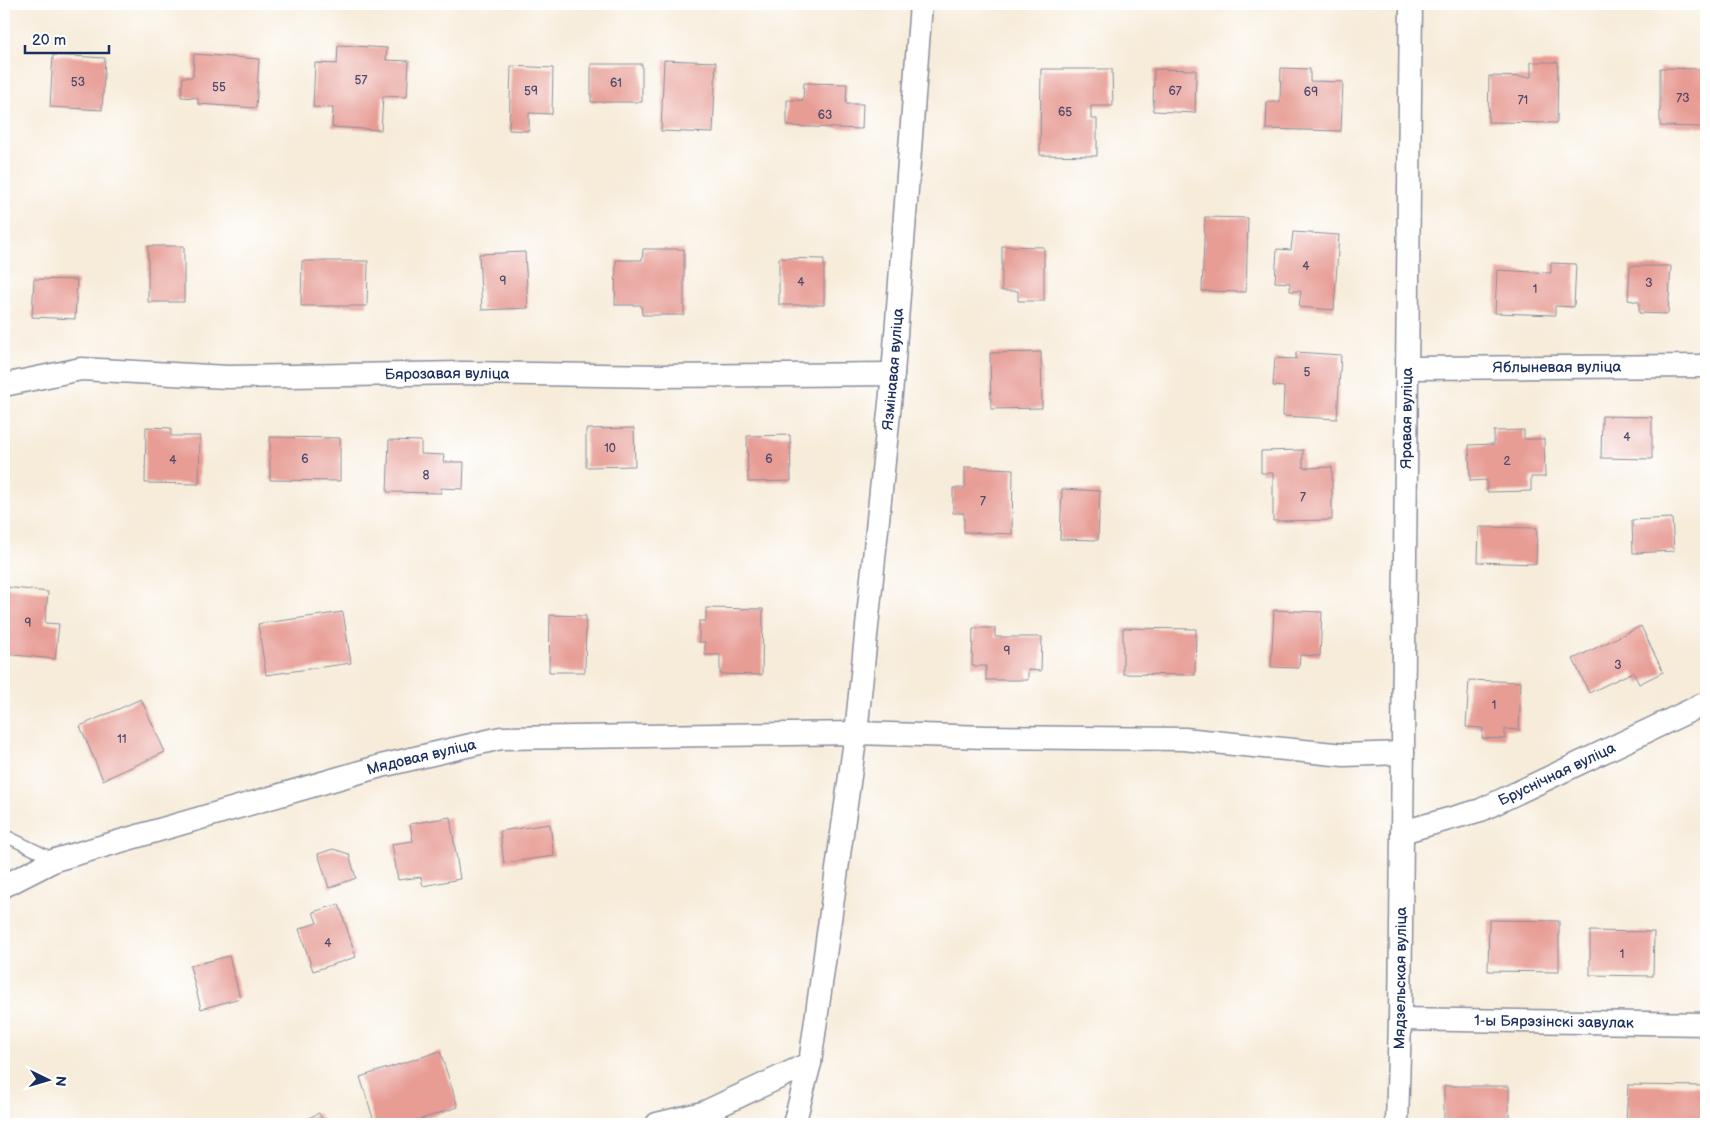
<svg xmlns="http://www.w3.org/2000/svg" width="1710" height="1128" viewBox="0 0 1710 1128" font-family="'Balsamiq Sans',sans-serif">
  <rect width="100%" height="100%" fill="#fff"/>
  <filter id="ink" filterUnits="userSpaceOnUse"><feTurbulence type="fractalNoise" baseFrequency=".02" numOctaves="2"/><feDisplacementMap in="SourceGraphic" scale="10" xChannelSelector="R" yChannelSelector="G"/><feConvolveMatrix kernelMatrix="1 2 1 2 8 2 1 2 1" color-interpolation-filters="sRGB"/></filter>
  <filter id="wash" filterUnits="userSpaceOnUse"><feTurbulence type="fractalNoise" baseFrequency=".0096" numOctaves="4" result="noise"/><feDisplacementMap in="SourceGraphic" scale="20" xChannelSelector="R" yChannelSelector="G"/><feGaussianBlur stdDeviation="1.12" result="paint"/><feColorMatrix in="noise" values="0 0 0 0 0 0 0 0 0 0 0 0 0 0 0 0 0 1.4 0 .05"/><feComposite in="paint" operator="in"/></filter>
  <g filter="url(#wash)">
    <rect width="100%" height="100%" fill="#f7ecda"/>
    <g id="blocks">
      <!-- building -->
      <path fill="#e79c94" d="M338,45l49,3 -1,12 23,1 -2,36 -24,-1 -2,34 -49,-3 1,-19 -20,-1 2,-44 22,1z
        M194,54l65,5 -3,49 -58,-4v-6l-17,-1 2,-20h10z
        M53,55l52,3 -3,52 -52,-3z
        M664,60l52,2 -3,71 -52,-2z
        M1531,62h27l-1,61 -69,-1 1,-46 42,1z
        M591,64h51v38h-51z
        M511,66l42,2 -1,46 -23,-1v18l-20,-1z
        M1281,68l29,1v12l33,1 -2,49 -75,-2 1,-27h13z
        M1660,68l46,1v58l-46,-1z
        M1041,69h71l1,37h-22v13h6v37l-57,-1z
        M1154,69l42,1 -1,43 -42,-2z
        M804,83l43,1 -1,20h17l-1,25 -75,-3v-26h16z
        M1205,217l43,1 -2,74 -44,-1z
        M1293,232l46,3 -5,75 -35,-3 2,-16h-11v-8l-15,-1 2,-33 14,1z
        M148,246h36v56h-36z
        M1002,246l42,1v54h-26v-10h-16z
        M643,249h41v66h-42l-1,-10h-26l1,-45h26z
        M525,252l3,56 -46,2 -3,-56z
        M779,258l45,1v46h-45z
        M302,261h66l-1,45h-66z
        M1551,263l25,1 -2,43 -19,-1v9l-60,-2 2,-43 54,3z
        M1630,266h41l-3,48 -29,-1v-11l-11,-2z
        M34,279l43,1 -2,39 -43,-2z
        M1041,352l1,56 -51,1 -1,-56z
        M1296,352l45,3 -4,64 -54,-3 1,-29 -11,-1 2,-28 21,1z
        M1602,416l50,1v42l-51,-1z
        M146,427l25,1v8h29l-1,48 -54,-1z
        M634,428l1,38 -49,1v-38z
        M1524,430v9h20l1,38h-14v14l-44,1v-12l-17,1 -1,-36 25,-1v-13z
        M790,435l1,46 -43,1 -1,-46z
        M270,437l70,1v43l-70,-1z
        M389,440l32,1v13l23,1 -1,7h21l-1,27 -22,-1v5l-54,-1z
        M1303,450v18l29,-1v53l-59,1v-48h-12v-22z
        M965,467l48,2 -1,65 -48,-2v-19h-11v-25h12z
        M1062,489l38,2 -2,49 -38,-1z
        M1672,518l2,33 -41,2 -1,-33z
        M1479,527l58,1 -1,36 -58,-2z
        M6,587l42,5 -3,31 14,1 -4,35 -51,-5v-43z
        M706,608l57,1 -1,66 -42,-1v-19h-15v-13h-6v-21h7z
        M1274,610l48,2 -2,44 -20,-1 -1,13 -28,-1z
        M343,612l8,51 -85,12 -8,-51z
        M550,615l36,1 -1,56h-36z
        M1641,626l22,46 -24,12 -6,-12 -44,21 -16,-34z
        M973,628h22v9h47l-1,34 -13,-1v10h-42v-14h-14z
        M1123,628l73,1 -1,46 -72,-1z
        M1469,680l52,2 -2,48 -14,-1v10l-23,-1 1,-10 -17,-1z
        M141,699l24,53 -62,28 -23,-54z
        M450,817l10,62 -37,7 -2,-9 -23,3 -6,-36 21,-3 -3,-17z
        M550,824l4,32 -50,7 -4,-32z
        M333,849l16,5 7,24 -27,10 -11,-34z
        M1705,886h1v72h-3z
        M339,904l17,53 -43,14 -14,-42 18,-6 -4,-11z
        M1489,920l70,1v51l-71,-1z
        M1590,931l64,1 -1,44 -63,-1z
        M229,956l11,42 -39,11 -11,-43z
        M440,1051l18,56 -52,17h-31l-15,-47z
        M1628,1085l78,1 -1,38h-79z
        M1444,1086h65v38h-65z
        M319,1113l5,11h-28z"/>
    </g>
  </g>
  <g filter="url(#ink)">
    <use href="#blocks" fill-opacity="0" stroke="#898e9c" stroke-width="1"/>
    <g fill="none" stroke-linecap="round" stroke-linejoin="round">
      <defs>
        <path id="lane" d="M4,835l51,25"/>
        <g id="street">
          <path id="s1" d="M1408,368l298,-2"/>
          <path id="s2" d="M4,385l77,-16 146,8 236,-4 198,3 232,-2"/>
          <path id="s3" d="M1402,832l79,-22 225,-107"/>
          <path id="s4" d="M4,886l51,-26 326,-94 120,-28 355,-5 131,4 197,2 160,16 59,-2"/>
          <path id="s5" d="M1400,1019l306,5"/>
          <path d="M657,1124l46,-11 107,-50"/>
          <path id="s6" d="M794,1124l16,-61 46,-330 37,-359 28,-370"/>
          <path id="s7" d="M1397,1124l3,-105 11,-1015"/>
        </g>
      </defs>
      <!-- lane casing -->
      <use href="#lane" stroke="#898e9c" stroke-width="14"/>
      <!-- street casing -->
      <use href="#street" stroke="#898e9c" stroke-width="25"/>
      <!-- lane -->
      <use href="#lane" stroke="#fff" stroke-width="11"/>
      <!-- street -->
      <use href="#street" stroke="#fff" stroke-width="22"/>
    </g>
  </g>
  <g text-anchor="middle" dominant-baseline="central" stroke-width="4" stroke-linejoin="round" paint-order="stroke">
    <!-- number labels -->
    <g font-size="12" fill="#4e4a6c">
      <text x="361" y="80">57</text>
      <text x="78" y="82">53</text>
      <text x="616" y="83">61</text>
      <text x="219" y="87">55</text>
      <text x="531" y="91">59</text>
      <text x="1175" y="91">67</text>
      <text x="1311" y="92">69</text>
      <text x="1683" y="98">73</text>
      <text x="1523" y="100">71</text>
      <text x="1065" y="112">65</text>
      <text x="825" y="115">63</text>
      <text x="1306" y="266">4</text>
      <text x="503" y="281">9</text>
      <text x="801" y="282">4</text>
      <text x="1649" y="283">3</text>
      <text x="1535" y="289">1</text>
      <text x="1307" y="372">5</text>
      <text x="1627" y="437">4</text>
      <text x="610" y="448">10</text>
      <text x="305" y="459">6</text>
      <text x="769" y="459">6</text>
      <text x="173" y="460">4</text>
      <text x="1507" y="461">2</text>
      <text x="426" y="475">8</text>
      <text x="1303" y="497">7</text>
      <text x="983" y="501">7</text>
      <text x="28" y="623">9</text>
      <text x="1007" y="651">9</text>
      <text x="1618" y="665">3</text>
      <text x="1494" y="705">1</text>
      <text x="122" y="739">11</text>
      <text x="328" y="943">4</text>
      <text x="1622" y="954">1</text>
    </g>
    <!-- street labels -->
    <g font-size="15" fill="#1b2f5e" stroke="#fff">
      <text stroke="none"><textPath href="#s1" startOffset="149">Яблыневая вуліца</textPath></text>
      <text stroke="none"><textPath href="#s6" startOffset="762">Язмінавая вуліца</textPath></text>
      <text stroke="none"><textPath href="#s2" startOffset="445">Бярозавая вуліца</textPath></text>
      <text stroke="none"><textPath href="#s7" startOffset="706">Яравая вуліца</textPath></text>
      <text stroke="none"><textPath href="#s4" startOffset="438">Мядовая вуліца</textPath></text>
      <text stroke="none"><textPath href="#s3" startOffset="166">Бруснічная вуліца</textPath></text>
      <text stroke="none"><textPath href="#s7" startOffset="146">Мядзельская вуліца</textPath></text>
      <text stroke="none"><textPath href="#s5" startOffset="154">1-ы Бярэзінскі завулак</textPath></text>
    </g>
  </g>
  <!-- margin -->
  <rect width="1710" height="1128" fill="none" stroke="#fff" stroke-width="20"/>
  <!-- north arrow -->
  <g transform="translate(48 1080) rotate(95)" stroke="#ffffff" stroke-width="4" paint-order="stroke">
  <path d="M0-4L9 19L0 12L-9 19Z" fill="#1b2f5e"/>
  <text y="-8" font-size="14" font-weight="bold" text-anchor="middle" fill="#1b2f5e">N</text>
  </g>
  <!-- scale -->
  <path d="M25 45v8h84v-8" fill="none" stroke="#1b2f5e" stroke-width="2.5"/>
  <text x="32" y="45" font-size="15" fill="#1b2f5e" stroke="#ffffff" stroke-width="4" paint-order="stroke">20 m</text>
</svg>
